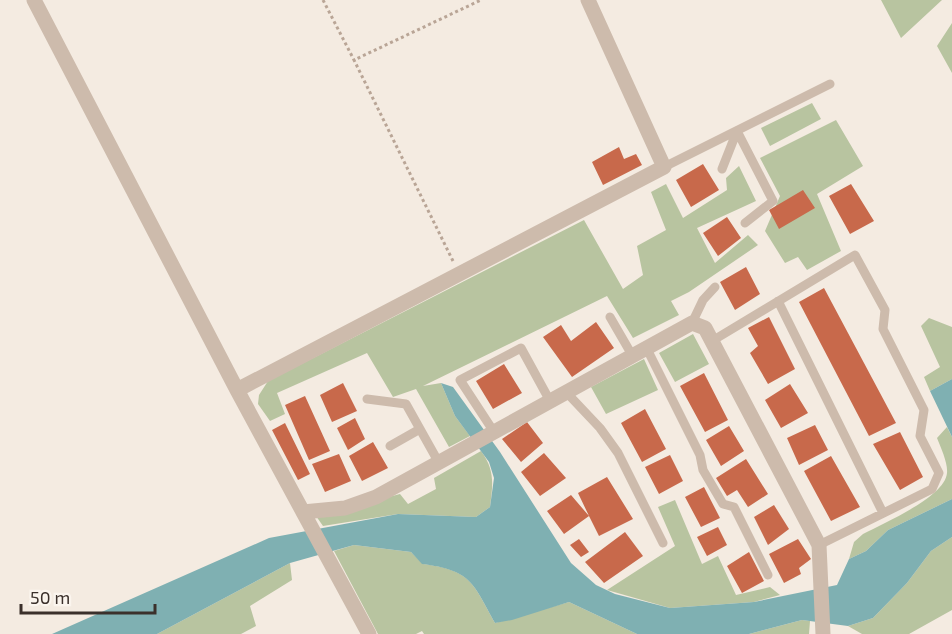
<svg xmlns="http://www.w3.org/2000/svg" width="952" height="634" viewBox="0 0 952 634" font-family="'Exo 2',sans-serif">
  <rect width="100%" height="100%" fill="#f4ebe1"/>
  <!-- green -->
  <path fill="#b8c4a0" d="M881,0h61l-41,38z
    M952,23v50l-15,-27z
    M812,103l9,16 -51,27 -9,-18z
    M836,120l27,46 -46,28 24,57 -34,19 -9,-13 -13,6 -20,-32 15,-35 -20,-38z
    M739,166l17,35 -59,27 18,35 33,-28 10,10 -69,47 -18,9 8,14 -46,23 -26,-42 -184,90 18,-3 14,33 15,20 -21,11 -33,-58 -23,8 -26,-44 -90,40 8,21 -15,7 -12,-17 1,-9 9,-14 316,-161 39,69 20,-14 -6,-29 29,-16 -15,-38 15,-8 17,34 44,-28 -1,-12z
    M929,318l23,9v52l-22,12 -6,-14 16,-10 -19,-41z
    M693,334l16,30 -34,18 -16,-29z
    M644,359l14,31 -52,24 -15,-27z
    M947,427l5,10v62l-64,31 -22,21 -17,8 5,-17 9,-8c21,-11 82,-37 84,-61 1,-10 -6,-25 -10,-35z
    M481,451c14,19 12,33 9,56l-14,10 -78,-3 -75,12 -7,-10 84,-22 8,10 28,-15 -2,-11z
    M675,500l27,64 16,-8 18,39 34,-8 10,8 -26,7 -84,6 -63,-18 68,-44 -17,-39z
    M952,537v73l-43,24h-47l-14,-8 25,-8 34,-35 24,-32z
    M354,545l57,7 12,12c48,6 50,19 72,59l74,-21 68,32h-213l-2,-3 -6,3h-38l-44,-83z
    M290,563l2,17 -42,26 6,20 -15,8h-84z
    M802,620l8,1 -1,13h-60z"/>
  <!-- water -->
  <path fill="#7fb0b2" d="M952,379v58l-22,-46z
    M441,383l12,4 47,65 71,111 25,22 19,9 55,14 84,-6 83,-17 12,-26 17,-8 22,-21 64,-31v38l-21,14 -24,32 -34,35 -25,8 -46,-6 -53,14h-112l-68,-32 -57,18 -17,3c-22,-40 -24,-53 -73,-59l-11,-12 -57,-7 -64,18 -133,71h-105l217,-96 129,-24 78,3 14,-10 4,-29 -5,-16 -34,-46z"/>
  <!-- building -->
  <path fill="#c8694b" d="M619,147l5,12 12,-5 6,11 -39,20 -11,-23z
    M703,164l16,26 -28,17 -15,-27z
    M851,184l23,37 -24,13 -21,-38z
    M803,190l12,18 -36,21 -10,-19z
    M727,217l14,21 -23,18 -15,-23z
    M746,267l14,27 -25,16 -15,-28z
    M824,288l72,135 -27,13 -70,-134z
    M769,317l26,52 -27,15 -18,-31 8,-7 -10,-18z
    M596,322l18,26 -42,29 -29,-40 18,-12 10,16z
    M504,364l18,29 -29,16 -17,-28z
    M704,373l24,47 -23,12 -25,-46z
    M343,383l14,28 -25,11 -12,-27z
    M790,384l18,29 -27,15 -16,-28z
    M305,396l25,55 -21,9 -24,-55z
    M645,409l21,40 -24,13 -21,-39z
    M355,418l10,21 -17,11 -11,-22z
    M527,422l16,21 -22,19 -19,-23z
    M285,423l25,51 -12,6 -26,-50z
    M815,425l13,25 -29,15 -12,-27z
    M729,426l15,25 -23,15 -15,-26z
    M900,432l23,45 -23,13 -27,-46z
    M373,442l15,26 -26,13 -13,-25z
    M544,453l22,25 -26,18 -19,-24z
    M339,454l12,27 -26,11 -13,-28z
    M670,455l13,26 -24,13 -14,-27z
    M831,456l29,51 -29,14 -27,-50z
    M746,459l22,35 -20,13 -11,-17 -10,6 -11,-18z
    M607,477l26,42 -34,17 -10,-20 -25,18 -17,-23 24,-16 18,21 -11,-23z
    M704,487l16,31 -19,9 -16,-30z
    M774,505l15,24 -21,16 -14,-28z
    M718,527l9,18 -20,11 -10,-19z
    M625,532l18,24 -39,27 -19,-21z
    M579,539l10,13 -8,5 -11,-12z
    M798,539l13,20 -12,9 2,6 -17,9 -15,-29z
    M749,552l15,29 -22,12 -15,-27z"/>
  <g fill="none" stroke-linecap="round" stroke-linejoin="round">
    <!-- path -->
    <path stroke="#b9a596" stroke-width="3" stroke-dasharray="3 3" stroke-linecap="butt" d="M323,0l31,60
      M453,261l-99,-201 127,-60"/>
    <!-- lane -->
    <path stroke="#cdbbac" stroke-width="9" d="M737,131l36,70 -28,22
      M664,167l166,-83
      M722,169l15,-38
      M778,301l105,212
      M610,317l22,38
      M692,323l11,-23 12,-13
      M712,341l143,-86 30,55 -2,19 41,81 -4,26 19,37 -7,16 -113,56
      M646,347l54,108 3,15 20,34 11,3 34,68
      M566,392l34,36 18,25 45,90
      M367,399l39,5 33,59
      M494,432l-34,-52 61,-32 29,53
      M390,446l30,-17"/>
    <!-- street -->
    <path stroke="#cdbbac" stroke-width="15" d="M34,0l203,390 132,244
      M237,390l427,-223 -76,-167
      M303,512l42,-4 31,-11 316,-174 13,5 114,217 4,89"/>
  </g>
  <!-- scale -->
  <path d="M21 604v9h134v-9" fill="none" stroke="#3b302b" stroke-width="3"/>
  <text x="30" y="604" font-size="18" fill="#3b302b" stroke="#fbf5ee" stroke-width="4.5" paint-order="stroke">50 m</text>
</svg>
